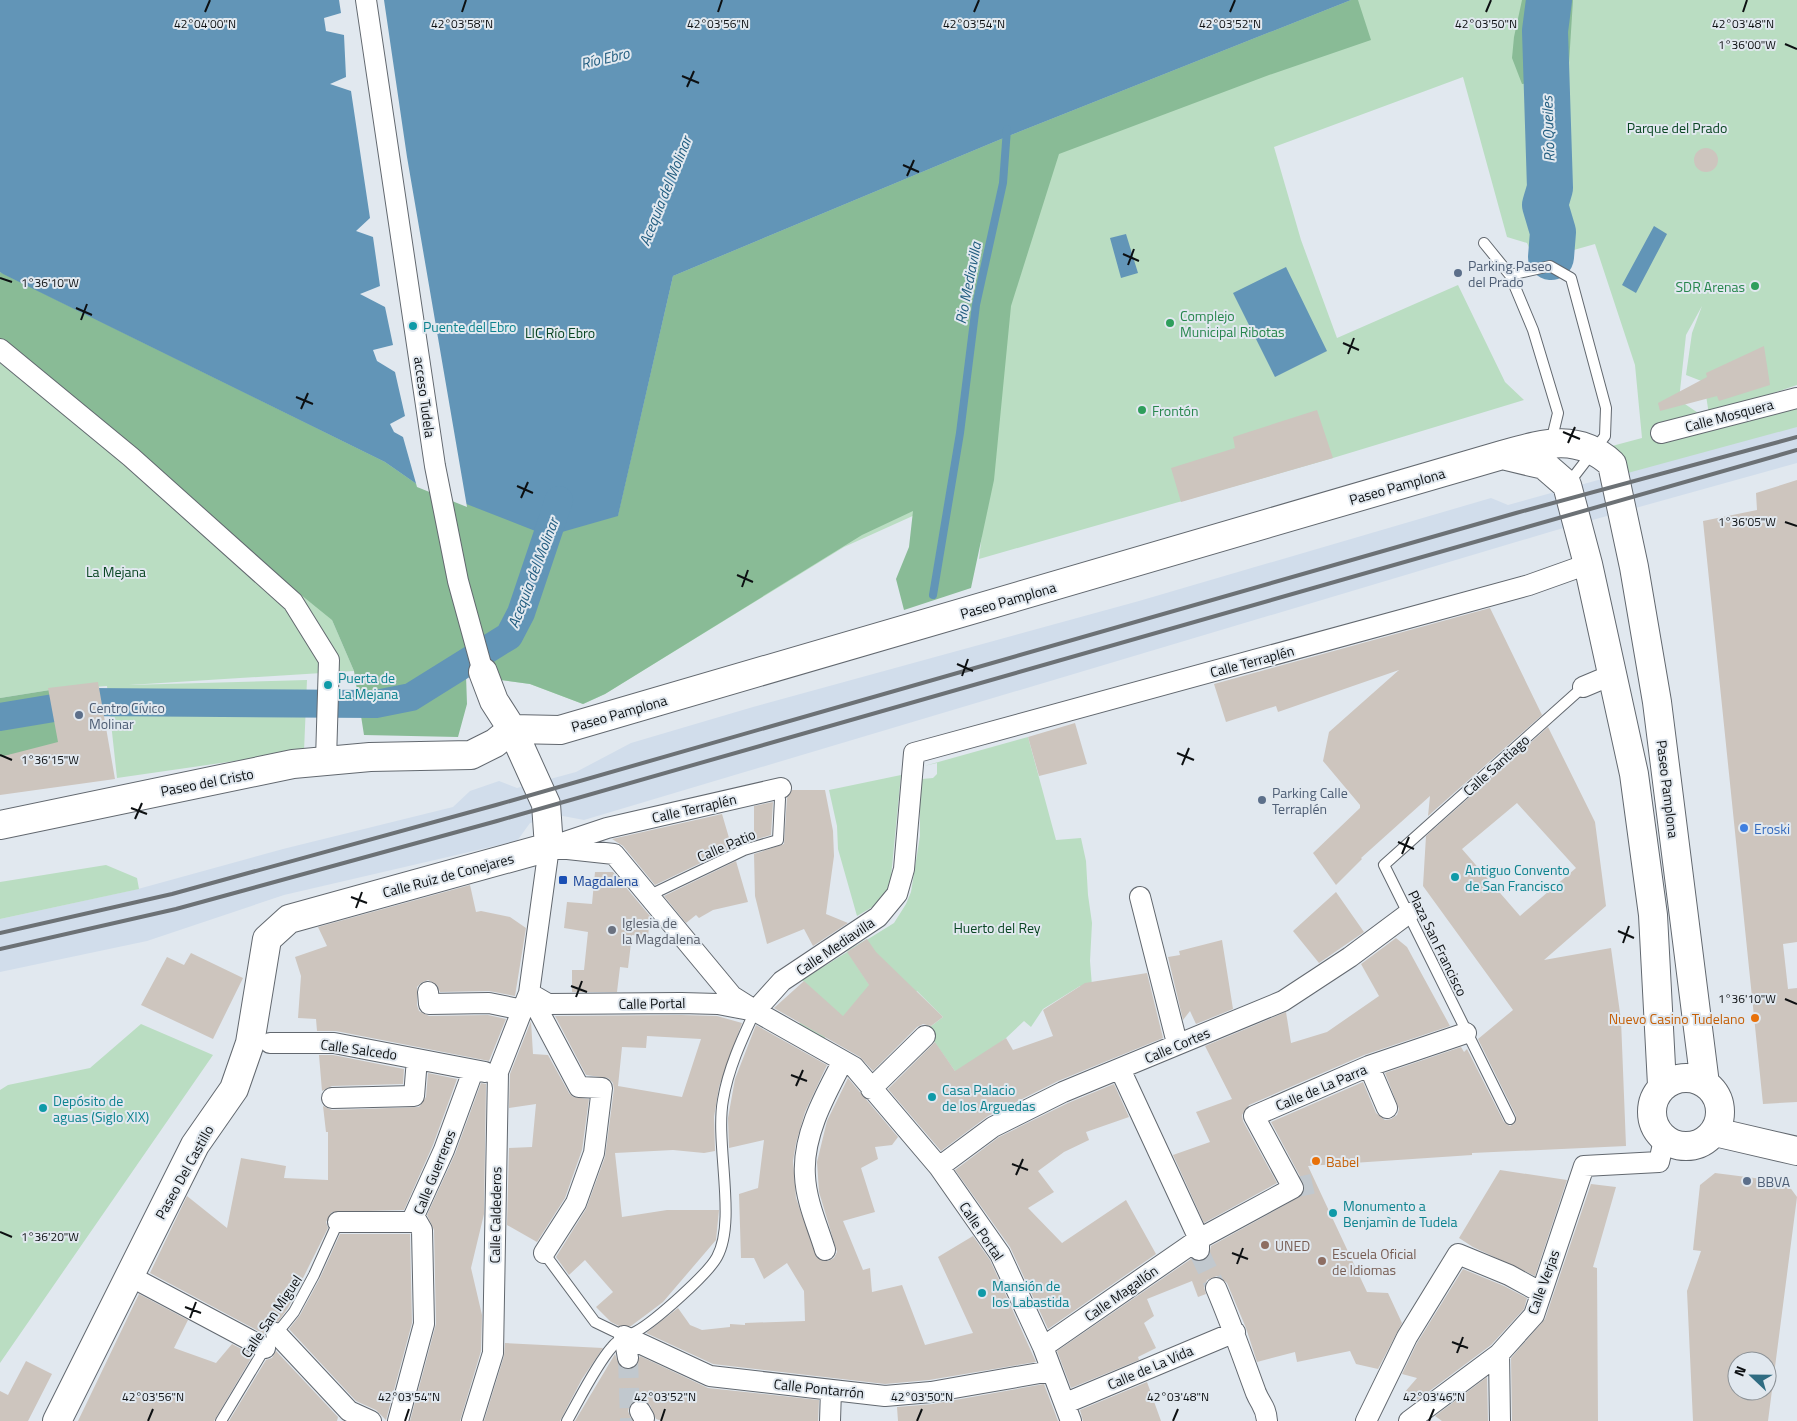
<svg xmlns="http://www.w3.org/2000/svg" width="1797" height="1421" viewBox="0 0 1797 1421" font-family="'Titillium Web',sans-serif">
  <rect width="100%" height="100%" fill="#e1e8ef"/>
  <!-- built -->
  <path fill="#d1ddeb" d="M1797,425v38l-244,68 -969,289 -21,-4 -33,7 -13,18 -233,54 -137,46 -147,31v-53l138,-30 145,-40 170,-42 17,-16 29,-10 18,7 59,-16 55,-29 122,-36 386,-106 352,-103 17,7z"/>
  <!-- green -->
  <path fill="#baddc2" fill-rule="evenodd" d="M0,0h1522l49,3 2,-3h224v385l-88,30 -5,-33 -18,-7 6,-42 10,-27 -16,29 -7,65 31,21 87,-30v36l-173,47 -12,-28 30,-8 -7,-73 -40,-121 -60,17 -8,-18 -20,-6 -44,-160 -189,70 27,93 36,98 121,-53 47,97 19,18 -191,58 -354,101 9,-77 -144,65 -239,147 -22,10 -53,-20 -64,-9 -134,-55 22,51 -225,14 178,-5 -3,71 -187,27 -10,-92 -57,4 -50,8z
    M1028,737l28,103 25,-2 5,23 2,34 4,28 -2,38 2,25h-12l-37,23 -12,18 -7,-6 -18,17 -49,36 -26,-37 -2,-10 -24,-25 -45,-5 -38,44 -24,-16 24,-26 -20,-19 92,-57 12,-19 5,-12 9,-56v-47l4,-23zM937,763v11l-4,4 -11,1 2,-13zM867,939l5,50 -25,-38zM917,991l26,26 -13,10 -24,-25z
    M901,775l-11,112 -4,12 -29,17 -19,-67 -1,-23 -8,-36z
    M106,865l31,13 2,11 -139,30v-37z
    M141,1024l72,31 -213,308v-273l8,-5 82,-17z"/>
  <!-- forest -->
  <path fill="#89bb96" d="M1351,0h7l13,40 -102,35 -210,79 -48,152 -17,174 -23,108 -67,22 -8,-31 13,-32 4,-36 -51,24 -257,159 -22,10 -53,-20 -64,-9 1,29 -9,33 -94,-2 -10,-64 -22,-51 -332,-269v-79l385,190 33,23 200,30 55,-239 333,-139z
    M1522,0h51l-5,79 -46,5 -10,-26 2,-21z
    M50,690l13,54 -63,13v-59z"/>
  <!-- water -->
  <path fill="#6295b7" d="M0,0h1351l-345,137 -333,139 -55,240 -70,20 -130,-51 -33,-23 -382,-188 -3,-2z
    M1654,226l13,8 -31,59 -14,-8z
    M1126,234l12,39 -17,5 -11,-40z
    M1286,267l41,84 -52,26 -42,-84z"/>
  <!-- pier -->
  <path fill="#e1e8ef" d="M339,0h45l23,157 60,350 -50,-20 -14,-50 -9,-5 -4,-8 15,-8 -10,-44 -18,-11 -4,-11 20,-5 -8,-38 -25,-13 20,-8 -7,-49 -17,-6 14,-13 -19,-127 -21,-7 16,-7 -2,-42 -18,-4 -2,-13 17,-5z"/>
  <g fill="none" stroke-linecap="round" stroke-linejoin="round">
    <!-- stream -->
    <path stroke="#6295b7" stroke-width="8" d="M933,595l27,-162 16,-128 27,-122 4,-54"/>
    <!-- canal -->
    <path stroke="#6295b7" stroke-width="28" d="M0,717l90,-15 286,2 35,-7 98,-61 12,-23 38,-113"/>
    <!-- river -->
    <path stroke="#6295b7" stroke-width="46" d="M1549,0l-4,31 5,157 -5,17 8,27 -2,25"/>
  </g>
  <!-- building -->
  <path fill="#cdc5be" fill-rule="evenodd" d="M1694 160a12 12 0 1 1 24 0a12 12 0 1 1-24 0Z
    M1764,346l6,39 -51,16 -2,-5 -57,15 -2,-8 49,-26 -1,-4z
    M1317,410l16,48 -152,44 -10,-34 64,-20 -2,-11z
    M1797,480v462l-14,2 5,45 9,-1v114l-34,2 -60,-583 54,-11 -1,-17z
    M1490,608l52,107 -114,101 2,-20 -69,62 1,1 -26,26 -23,-32 47,-45v-3l-37,-44 6,-29 70,-62 -121,42 -2,-6 -50,16 -12,-38z
    M98,682l17,97 -115,16v-38l58,-15 -10,-54z
    M1075,723l12,41 -48,12 -11,-39z
    M1548,727l47,95 11,84 -62,54 67,-12 10,72 5,126 -154,7v2l-164,11 59,126 21,1 14,30 -24,46 -22,-5 -6,-13 -53,11 -2,-10 -38,10 -11,-34 -19,-45 -10,-7 -10,4 -3,7 2,7 -8,3 -6,-16 -45,18 7,17 -10,7 12,25 -18,9 1,3 -68,28 -14,-37 134,-92 8,3 6,-2 4,-5 2,-9 92,-51v-13l-32,-60 92,-40 13,31 9,7 6,-1 6,-4 2,-6 -14,-36 76,-26 3,5 3,-3 37,73 6,4 5,-3 1,-7 -38,-77 35,-29 -90,-124 3,-50zM1517,803l59,65 -56,48 -58,-67z
    M792,790h33l8,41 1,25 -8,58 22,9 -35,23 -9,-17 -37,15 -12,-48 -1,-42 30,-10 3,-46z
    M773,802l-2,33 -17,5v-34z
    M722,814l10,34 -77,37 -32,-39 -11,-7z
    M736,861l12,41 -35,8 -14,8 -3,-3 -10,8 -22,-27z
    M595,872h18l37,44 -2,21 -16,-2 -4,33 -8,-1 -3,25h-45v-22h12l4,-38 -24,-4 3,-26 25,2z
    M470,885l6,27 5,-1 29,6 16,11 -11,68 -26,-5 -49,1 -3,-7 -9,-5 -7,3 -4,4v18l2,6 10,5 59,-1 18,4 -17,42 -153,-30h-19l-1,-12 -18,-1 3,-42 -6,-19 32,-11 -9,-19z
    M1336,892l28,40 -45,31 -26,-32z
    M1396,938l11,9 43,79 -86,29 -115,50 -7,10 1,6 34,62 -73,40 -31,-68 37,-13 -14,-30 36,-13 -27,-53 81,-34 5,31 36,-11 52,-36 -18,-32z
    M867,939l9,13 67,65 -12,9 -8,-2 -6,3 -44,44 -13,-14 -86,-49 30,-27 39,35 26,-31 -22,-33z
    M1222,940l11,69 -37,15 -6,-13 -7,9 -15,-63 12,-2 -1,-4z
    M191,953l52,25 -30,61 -72,-34 26,-48 17,8z
    M1147,973l16,65 -105,43 -70,35 -47,35 -53,-62 47,-47 20,29 51,-33 7,12 40,-14 -10,-26 42,-27z
    M681,1015l36,1 25,7 -23,64 -5,30 1,34 -11,2 -31,-3 -58,3 7,64 45,-7h52l-3,30 -53,62 -32,24h-12l-8,-4 -15,-15 17,-15 -28,-32 -16,15 -13,-18 30,-48 19,-52 9,-68 -1,-6 -5,-5 -22,-3 -31,-59zM647,1036l54,3 -19,58 -64,-11 4,-39 24,1z
    M531,1021l2,33 15,1 21,38 4,4 16,2 -7,51 -17,48 -28,44 -30,-17 2,-77 23,-1 4,-43 -27,4 1,-34z
    M756,1025l71,40 -22,47 -9,31 -3,18 3,37 21,60 11,3 6,-3 3,-6 -18,-60 -2,-30 10,-41 21,-43 50,59 -6,8 -17,2 3,12 -17,9 14,44 -32,9 20,49 7,-2 2,24 30,-7 23,60 48,-12 -35,-76 35,-21 17,24 46,102 -107,18 -44,4 -172,-20 -67,-31 32,-25 12,17 12,5 28,-3v-3l15,1v-2l60,-2 -1,-30 -17,-28 -23,16 -10,-21h-13l-2,-64 19,-6 6,-48 -35,8 -1,-30 7,-39z
    M319,1055h14l71,14 -1,15 -71,2 -10,5z
    M428,1073l29,6 -24,66 -29,65 -72,2 -6,10 2,6 -40,80 -10,14 -10,3 -4,9 -114,-61 37,-77 40,32 14,-70 45,8 -2,12 44,2v-48h-2l-3,-26 9,4 87,-3 7,-10z
    M481,1083l5,1 -2,130 -13,54 11,47 -1,36 -21,70h-50l26,-97 -2,-94 -7,-15 28,-61z
    M1114,1084l15,33 -43,15 3,8 -25,12 -26,19 16,21 -26,16 34,35 64,-43 30,54 -108,75 -38,-82 -55,-77 44,-33 69,-34z
    M1500,1170l67,10 -32,96 -62,-29 -14,-9z
    M1715,1173l71,9 11,15 -29,224h-75l-6,-130 14,-40 -8,-1 7,-65zM1737,1361h30v30h-30z
    M1591,1184l25,3 -23,80 4,1 1,153h-86l-1,-63 34,-39z
    M340,1234h70l2,89 -26,97 -10,-10 -20,-9 -67,-72 11,-14 20,-37z
    M1463,1269l41,17 23,12 -3,11 -33,36 -75,56 -12,-8 13,-15 -15,-4 15,-31z
    M139,1294l49,26 -14,28 42,15 16,-19 21,11 -39,66h-136z
    M505,1343l98,5 -21,31 -22,42h-76l20,-65z
    M276,1351l62,66 -1,4h-108l37,-61 6,-2z
    M615,1354l4,11 5,4 11,-2 5,-11 68,32 111,12 -1,21h-156l-6,-2 -6,-14 -9,-6 -6,1 -5,5 -2,6 4,10h-57z
    M26,1361l26,13 -24,47h-28v-30l8,4z
    M1487,1377l1,44h-46l-7,-5z
    M1147,1382l14,39h-78l-3,-11z
    M1044,1384l14,37h-160l-1,-14 36,-3z"/>
  <g fill="none" stroke-linecap="round" stroke-linejoin="round">
    <!-- street-tunnel -->
    <path stroke="#c1c8ce" stroke-width="20" stroke-dasharray="20 10" stroke-linecap="butt" d="M1293,1188l23,-5
      M1199,1252l17,36
      M628,1358l2,63"/>
    <defs>
      <path id="lane" d="M1484,243l26,32 23,55 25,83 -7,29
        M1510,275l40,-9 21,12 35,130 -1,28 -37,48
        M648,896l96,-46 34,-10 2,-41
        M1510,1119l-126,-254 199,-178
        M544,1253l51,69 29,14
        M221,1421l44,-73 29,-36 20,-37 24,-53
        M567,1421c12,-21 29,-56 45,-74 7,-9 16,-11 25,-16 18,-10 71,-57 80,-74 20,-36 -2,-113 6,-157 5,-31 19,-61 32,-89"/>
      <path id="street" d="M366,0l69,466 23,115 25,91
        M0,349l131,108 162,145 36,58 -3,100
        M1661,433l136,-35
        M1583,687l31,-13
        M553,846l54,-18 174,-40
        M549,847l65,7 118,142 19,12
        M1140,897l37,146
        M428,992l1,12 60,-1 34,7
        M529,993l19,11 133,-1 37,1 37,7 99,56 85,100 61,87 43,93 28,74
        M529,993l50,94 23,1 -8,65 -18,50 -32,50
        M755,1011l27,-30 96,-64 19,-23 7,-25 10,-116 615,-168 59,-21
        M270,1043h64l151,29
        M1369,1066l18,42
        M1120,1069l79,170v11
        M871,1089l54,-53
        M332,1098l82,-2 3,-37
        M939,1167l54,-40 70,-35 220,-91 67,-44 59,-44
        M338,1222h78
        M825,1250c-7,-23 -19,-49 -20,-74 -3,-40 20,-81 38,-115
        M141,1282l124,66
        M1216,1288c15,35 27,70 40,105 5,12 10,14 11,28
        M276,1333l73,78 22,10
        M624,1336l86,40 175,20 46,-4 120,-21
        M624,1336l4,22
        M1043,1347l156,-108 94,-51 -39,-72 115,-50 97,-33
        M1499,1354l1,67
        M1066,1403l169,-71
        M640,1411l4,7
        M398,1421l26,-97 -2,-94 -8,-14 30,-66 29,-79
        M472,1421l21,-68 5,-281 31,-79 20,-146
        M830,1421l1,-31
        M1366,1421l41,-84 51,-83 51,21 31,17
        M1409,1421l90,-67 35,-39 50,-149 75,-4 5,-22"/>
      <path id="secondary" d="M1506,456l38,9 23,20 21,79 46,210 19,141 9,170
        M512,729l48,1 942,-275c40,-11 75,-23 110,9l22,103 23,135 48,382
        M0,825l293,-61 77,-7 101,-2 24,-12 17,-14
        M1652 1112a34 34 0 1 1 68 0a34 34 0 1 1-68 0Z
        M1715,1132l82,19
        M57,1421l138,-276 39,-56 16,-46 17,-104 22,-20 260,-72 -3,-43 -34,-75 -18,-28 -11,-29"/>
    </defs>
    <!-- lane casing -->
    <use href="#lane" stroke="#62686f" stroke-width="12"/>
    <!-- street casing -->
    <use href="#street" stroke="#62686f" stroke-width="22"/>
    <!-- secondary casing -->
    <use href="#secondary" stroke="#62686f" stroke-width="30"/>
    <!-- lane -->
    <use href="#lane" stroke="#fff" stroke-width="10"/>
    <!-- street -->
    <use href="#street" stroke="#fff" stroke-width="20"/>
    <!-- secondary -->
    <use href="#secondary" stroke="#fff" stroke-width="28"/>
    <!-- rail -->
    <path stroke="#6c7175" stroke-width="4" d="M0,933l172,-39 324,-89 1020,-292 281,-76
      M0,949l176,-40 321,-88 1300,-371"/>
  </g>
  <!-- ticks -->
  <path fill="none" stroke="#0d1012" stroke-width="2" d="M205,12l5,-12M462,12l4,-12M718,12l4,-12M974,12l5,-12M1230,12l5,-12M1486,12l5,-12M1743,12l4,-12M1785,44l12,5M682,76l17,7M687,87l7,-16M903,165l16,7M907,176l7,-16M1123,254l16,7M1128,265l6,-16M0,278l12,4M76,308l16,7M81,320l6,-16M1343,343l16,7M1348,354l6,-16M296,397l17,7M301,409l7,-16M1563,432l17,7M1568,443l7,-16M517,486l16,7M521,498l7,-16M1785,522l12,4M737,575l16,7M742,587l6,-17M957,664l16,7M962,676l6,-17M1177,753l17,7M0,755l12,5M1182,765l7,-17M131,808l16,6M135,819l7,-16M1398,842l16,7M1402,854l7,-17M351,897l16,6M356,908l6,-16M1618,931l16,7M1623,943l6,-17M571,986l16,6M576,997l6,-16M1785,999l12,5M791,1075l16,6M796,1086l7,-16M1012,1164l16,6M1016,1175l7,-16M0,1232l12,5M1232,1253l16,6M1237,1264l6,-16M185,1307l16,6M190,1318l6,-16M1452,1342l16,6M1457,1353l6,-16M148,1421l5,-12M405,1421l4,-12M661,1421l4,-12M917,1421l5,-12M1173,1421l5,-12M1429,1421l5,-12"/>
  <!-- markers -->
  <g fill="#5c6f8a" stroke="#e1e8ef" stroke-width="2">
    <circle cx="1458" cy="273" r="5"/>
    <circle cx="79" cy="715" r="5"/>
    <circle cx="1262" cy="800" r="5"/>
    <circle cx="1747" cy="1181" r="5"/>
  </g>
  <g fill="#2e9e5b" stroke="#e1e8ef" stroke-width="2">
    <circle cx="1755" cy="286" r="5"/>
    <circle cx="1170" cy="323" r="5"/>
    <circle cx="1142" cy="410" r="5"/>
  </g>
  <g fill="#0f9aa8" stroke="#e1e8ef" stroke-width="2">
    <circle cx="413" cy="326" r="5"/>
    <circle cx="328" cy="685" r="5"/>
    <circle cx="1455" cy="877" r="5"/>
    <circle cx="932" cy="1097" r="5"/>
    <circle cx="43" cy="1108" r="5"/>
    <circle cx="1333" cy="1213" r="5"/>
    <circle cx="982" cy="1293" r="5"/>
  </g>
  <circle fill="#3f7fe0" stroke="#e1e8ef" stroke-width="2" cx="1744" cy="828" r="5"/>
  <rect fill="#1a4fb4" stroke="#e1e8ef" stroke-width="2" x="558" y="875" width="10" height="10" rx="2.5"/>
  <circle fill="#6b7280" stroke="#e1e8ef" stroke-width="2" cx="612" cy="930" r="5"/>
  <g fill="#e8710a" stroke="#e1e8ef" stroke-width="2">
    <circle cx="1755" cy="1018" r="5"/>
    <circle cx="1316" cy="1161" r="5"/>
  </g>
  <g fill="#8d6e63" stroke="#e1e8ef" stroke-width="2">
    <circle cx="1265" cy="1245" r="5"/>
    <circle cx="1322" cy="1261" r="5"/>
  </g>
  <g text-anchor="middle" dominant-baseline="central" stroke-width="4" stroke-linejoin="round" paint-order="stroke">
    <!-- park labels -->
    <g font-size="14" fill="#094522" stroke="#e1e8ef">
      <text x="1677" y="127">Parque del Prado</text>
      <text x="560" y="332">LIC Río Ebro</text>
      <text x="116" y="571">La Mejana</text>
      <text x="997" y="927">Huerto del Rey</text>
    </g>
    <!-- service labels -->
    <g font-size="14" fill="#4e5e75" stroke="#e1e8ef" text-anchor="start">
      <text x="1468" y="265">Parking Paseo<tspan x="1468" dy="16">del Prado</tspan></text>
      <text x="89" y="707">Centro Cívico<tspan x="89" dy="16">Molinar</tspan></text>
      <text x="1272" y="792">Parking Calle<tspan x="1272" dy="16">Terraplén</tspan></text>
      <text x="1757" y="1181">BBVA</text>
    </g>
    <!-- leisure labels -->
    <g font-size="14" fill="#27864d" stroke="#e1e8ef" text-anchor="start">
      <text x="1745" y="286" text-anchor="end">SDR Arenas</text>
      <text x="1180" y="315">Complejo<tspan x="1180" dy="16">Municipal Ribotas</tspan></text>
      <text x="1152" y="410">Frontón</text>
    </g>
    <!-- culture labels -->
    <g font-size="14" fill="#0d838f" stroke="#e1e8ef" text-anchor="start">
      <text x="423" y="326">Puente del Ebro</text>
      <text x="338" y="677">Puerta de<tspan x="338" dy="16">La Mejana</tspan></text>
      <text x="1465" y="869">Antiguo Convento<tspan x="1465" dy="16">de San Francisco</tspan></text>
      <text x="942" y="1089">Casa Palacio<tspan x="942" dy="16">de los Arguedas</tspan></text>
      <text x="53" y="1100">Depósito de<tspan x="53" dy="16">aguas (Siglo XIX)</tspan></text>
      <text x="1343" y="1205">Monumento a<tspan x="1343" dy="16">Benjamìn de Tudela</tspan></text>
      <text x="992" y="1285">Mansión de<tspan x="992" dy="16">los Labastida</tspan></text>
    </g>
    <!-- street labels -->
    <g font-size="14" fill="#0d1012" stroke="#e1e8ef">
      <text transform="translate(425 397) rotate(82)">acceso Tudela</text>
      <text transform="translate(1729 415) rotate(-15)">Calle Mosquera</text>
      <text transform="translate(1397 486) rotate(-16)">Paseo Pamplona</text>
      <text transform="translate(1008 600) rotate(-16)">Paseo Pamplona</text>
      <text transform="translate(1252 661) rotate(-15)">Calle Terraplén</text>
      <text transform="translate(619 713) rotate(-16)">Paseo Pamplona</text>
      <text transform="translate(1496 765) rotate(-42)">Calle Santiago</text>
      <text transform="translate(207 782) rotate(-11)">Paseo del Cristo</text>
      <text transform="translate(1668 789) rotate(83)">Paseo Pamplona</text>
      <text transform="translate(694 808) rotate(-13)">Calle Terraplén</text>
      <text transform="translate(726 845) rotate(-23)">Calle Patio</text>
      <text transform="translate(448 875) rotate(-15)">Calle Ruiz de Conejares</text>
      <text transform="translate(1438 943) rotate(64)">Plaza San Francisco</text>
      <text transform="translate(835 946) rotate(-34)">Calle Mediavilla</text>
      <text transform="translate(652 1003) rotate(-1)">Calle Portal</text>
      <text transform="translate(1177 1045) rotate(-23)">Calle Cortes</text>
      <text transform="translate(359 1049) rotate(8)">Calle Salcedo</text>
      <text transform="translate(1321 1087) rotate(-23)">Calle de La Parra</text>
      <text transform="translate(184 1172) rotate(-61)">Paseo Del Castillo</text>
      <text transform="translate(434 1172) rotate(-68)">Calle Guerreros</text>
      <text transform="translate(495 1215) rotate(-89)">Calle Caldederos</text>
      <text transform="translate(982 1231) rotate(56)">Calle Portal</text>
      <text transform="translate(1543 1282) rotate(-70)">Calle Verjas</text>
      <text transform="translate(1121 1293) rotate(-35)">Calle Magallón</text>
      <text transform="translate(271 1316) rotate(-56)">Calle San Miguel</text>
      <text transform="translate(1150 1367) rotate(-23)">Calle de La Vida</text>
      <text transform="translate(819 1388) rotate(6)">Calle Pontarrón</text>
    </g>
    <!-- shop labels -->
    <g font-size="14" fill="#366cbe" stroke="#e1e8ef" text-anchor="start">
      <text x="1754" y="828">Eroski</text>
    </g>
    <!-- transit labels -->
    <g font-size="14" fill="#164399" stroke="#e1e8ef" text-anchor="start">
      <text x="573" y="880">Magdalena</text>
    </g>
    <!-- worship labels -->
    <g font-size="14" fill="#5b616d" stroke="#e1e8ef" text-anchor="start">
      <text x="622" y="922">Iglesia de<tspan x="622" dy="16">la Magdalena</tspan></text>
    </g>
    <!-- food labels -->
    <g font-size="14" fill="#c56008" stroke="#e1e8ef" text-anchor="end">
      <text x="1745" y="1018">Nuevo Casino Tudelano</text>
      <text x="1326" y="1161" text-anchor="start">Babel</text>
    </g>
    <!-- education labels -->
    <g font-size="14" fill="#785e54" stroke="#e1e8ef" text-anchor="start">
      <text x="1275" y="1245">UNED</text>
      <text x="1332" y="1253">Escuela Oficial<tspan x="1332" dy="16">de Idiomas</tspan></text>
    </g>
    <!-- water labels -->
    <g font-size="15" font-style="italic" fill="#205c7f" stroke="#e1e8ef">
      <text transform="translate(605 58) rotate(-13)">Río Ebro</text>
      <text transform="translate(1548 129) rotate(-92)">Río Queiles</text>
      <text transform="translate(665 191) rotate(-68)">Acequia del Molinar</text>
      <text transform="translate(968 283) rotate(-79)">Rio Mediavilla</text>
      <text transform="translate(533 573) rotate(-69)">Acequia del Molinar</text>
    </g>
  </g>
  <g font-size="12" text-anchor="middle" fill="#0d1012" stroke="#e1e8ef" stroke-width="4" stroke-linejoin="round" paint-order="stroke">
    <text x="205" y="28">42°04'00"N</text>
    <text x="462" y="28">42°03'58"N</text>
    <text x="718" y="28">42°03'56"N</text>
    <text x="974" y="28">42°03'54"N</text>
    <text x="1230" y="28">42°03'52"N</text>
    <text x="1486" y="28">42°03'50"N</text>
    <text x="1743" y="28">42°03'48"N</text>
    <text x="1747" y="49">1°36'00"W</text>
    <text x="50" y="287">1°36'10"W</text>
    <text x="1747" y="526">1°36'05"W</text>
    <text x="50" y="764">1°36'15"W</text>
    <text x="1747" y="1003">1°36'10"W</text>
    <text x="50" y="1241">1°36'20"W</text>
    <text x="153" y="1401">42°03'56"N</text>
    <text x="409" y="1401">42°03'54"N</text>
    <text x="665" y="1401">42°03'52"N</text>
    <text x="922" y="1401">42°03'50"N</text>
    <text x="1178" y="1401">42°03'48"N</text>
    <text x="1434" y="1401">42°03'46"N</text>
  </g>
  <!-- north arrow -->
  <g transform="translate(1752 1376) rotate(292)"><circle r="24" fill="#e1e8ef" stroke="#8c9297"/>
  <path d="M0-4L9 19L0 12L-9 19Z" fill="#2f6c82"/>
  <text y="-8" font-size="14" font-weight="bold" text-anchor="middle" fill="#0d1012">N</text>
  </g>
</svg>
